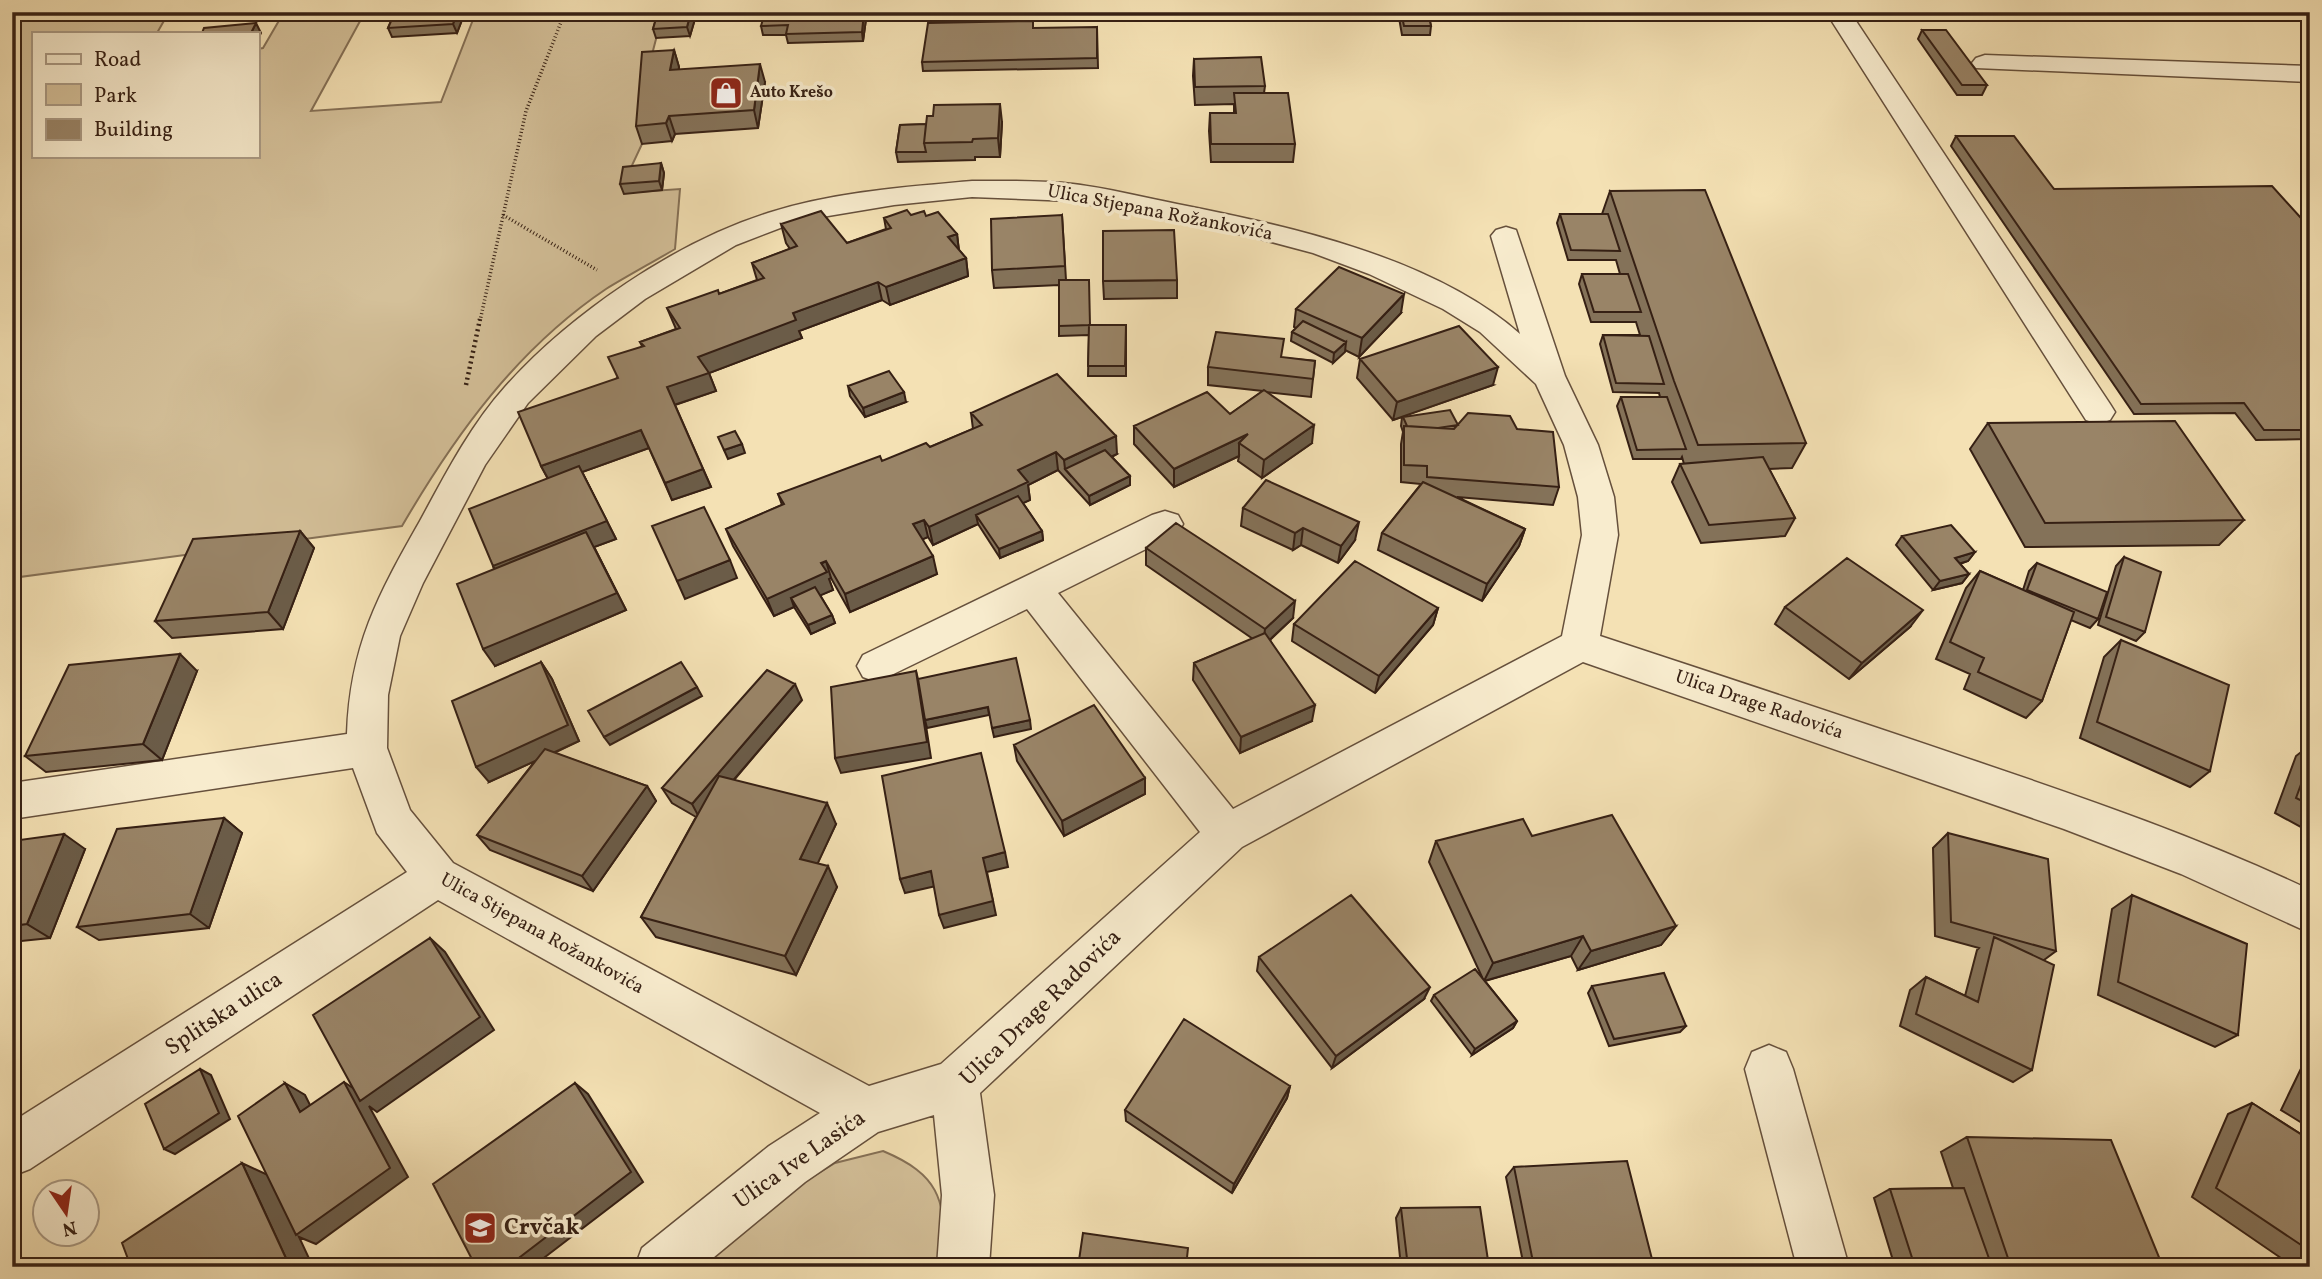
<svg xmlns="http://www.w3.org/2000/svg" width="2322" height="1279" viewBox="0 0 2322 1279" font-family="Vollkorn,serif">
  <rect width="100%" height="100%" fill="#f4e1b4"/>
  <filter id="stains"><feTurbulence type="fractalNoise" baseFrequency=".00286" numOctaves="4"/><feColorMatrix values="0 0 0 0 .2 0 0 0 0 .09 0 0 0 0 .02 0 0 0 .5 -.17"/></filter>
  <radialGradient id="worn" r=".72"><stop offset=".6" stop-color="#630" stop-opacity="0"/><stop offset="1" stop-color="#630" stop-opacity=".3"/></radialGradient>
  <!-- green -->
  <path fill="#d4c099" stroke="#857056" stroke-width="2" d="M12,12h157l-12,21h-124v123h224v-107l6,-1 21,-36h81l-54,99 130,-9 35,-90h187l-15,58 -6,74 -15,32 -3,17 56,-4 -5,60c-22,13 -46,26 -69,40 -89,60 -151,146 -204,237l-390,52z
    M883,1151c64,27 59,53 65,116h-247l82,-72 52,-32z"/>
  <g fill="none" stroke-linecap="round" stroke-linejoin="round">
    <defs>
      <path id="minor" d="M1826,12h24l260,392 5,8 -5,8 -12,4 -12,-4z
        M1985,55l325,11v16l-334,-14 -4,-5 4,-5z
        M972,181c33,0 68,-1 101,3 34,4 69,13 104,20 111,22 256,53 343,130l-29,-98 5,-6 10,-3 10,3 49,146 33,69 16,52 4,38 -18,101c127,42 253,83 378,126 112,38 225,77 332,128v43l-129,-59 -117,-45 -481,-167 -341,185 -262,246 14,102 -5,72h-52l5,-72 -8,-80 -56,17 -73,50 -103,85h-67l7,-19 127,-102 51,-33 -382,-213 -408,269 -18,7v-54l395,-250 -30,-39 -24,-65 -341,51v-36l335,-49c3,-88 31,-139 73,-213 25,-46 50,-95 85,-134 64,-72 170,-145 263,-174 66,-21 136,-26 204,-32zM972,197l100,4 177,35 64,17 56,21 74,35 37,23 56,52 28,61 14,52 4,38 -20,101 -329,173 -175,-216 120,-60 5,-9 -5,-9 -13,-4 -13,4 -289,140 -6,11 6,11 14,5 150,-73 173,223 -259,232 -72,22 -416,-223 -43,-53 -23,-62 1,-53 12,-59 23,-53 62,-118 43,-62 68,-67 49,-37 91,-54 52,-20 40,-9 66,-11z
        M1769,1045l17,7 7,17 56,198h-52l-52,-198 7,-17z"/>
    </defs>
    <!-- minor casing -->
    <use href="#minor" stroke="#66503c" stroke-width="3"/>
    <!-- path-far1 -->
    <path stroke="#362014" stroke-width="3.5" stroke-dasharray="1 2.5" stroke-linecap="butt" d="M503,215l94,55
      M480,321l46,-210 39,-99"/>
    <!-- path -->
    <path stroke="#362014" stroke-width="4.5" stroke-dasharray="2 3.5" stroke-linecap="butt" d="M466,385l14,-66"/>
    <!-- minor -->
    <use href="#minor" fill="#f8ecce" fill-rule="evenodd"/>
  </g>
  <!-- wall -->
  <path fill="#847259" stroke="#362014" stroke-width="2" d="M181,12h48l-45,4z
    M395,12h70l-8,21 -65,4 -4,-9z
    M658,12h39l-7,24 -34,2 -3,-9z
    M867,12l-4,29 -75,2 -2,-8h-23l-2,-9z
    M1236,12h60l-1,5h-15l-1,-4 -43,1z
    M1398,12h30l3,14 -1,9h-28z
    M1097,27l1,41 -175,3 -1,-9z
    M1922,30l65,55 -5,10h-25l-39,-56z
    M674,50l5,17v3l86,12 -7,46 -83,6 -3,7 -30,3 -6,-18z
    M1194,59l71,27 -1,7 31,51 -2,18h-82l-2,-31 1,-18h24v-9l-39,1 -2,-29z
    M1002,122l-2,35h-25v3l-77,2 -2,-10 4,-27z
    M1956,136l98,53 256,39v211l-54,1 -21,-27 -101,1 -183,-268z
    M661,163l3,10 -2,17 -38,4 -4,-10z
    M1610,191l196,252 -14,25 -23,1 26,49 -10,18 -84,7 -29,-61 8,-18h4l-2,-7 -1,2h-48l-16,-53 4,-9h39l-1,-4 -46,-1 -13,-48 3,-9h37l-4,-13h-45l-12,-38 3,-10h38l-4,-14h-48l-11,-37 3,-9h42z
    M911,215l15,1 31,18 2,16 7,8 2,18 -78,29 -8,-5 -83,31 3,7 -93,35 7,18 -41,14 36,82 -39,13 -23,-52 -67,24 34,67 -22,8 32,63 -131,56 -1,-97 -1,-3 55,-87 -7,-13 76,-88 25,-32 -2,-4 36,-13 -9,-21 52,-14 38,-14 -5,-17 38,-14 -4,-6 -5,-19 66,19 39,-14 -2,-11z
    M1062,215l4,65 24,45h36v51h-38l1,-41 -30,1v-51l-65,3 -2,-18z
    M1177,280v18l-73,1 -1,-18z
    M1296,309l105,4 -42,44 -14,-7 -12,13 -42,-22 1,-9 4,-4 -2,-1z
    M1283,358l32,3 -4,36 -45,-5 46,51 -50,35 -24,-17 1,-5 -65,31 -40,-43v-18l96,-12 33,-23 -55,-6v-18z
    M1360,359l133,26 -90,31 55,9 59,4 42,58 -6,18 -96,-8 68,32 -6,17 -37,55 -104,-51 4,-17 39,-49 -20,-2v-38l2,-12 -2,-6 1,-9 -9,3 -36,-42z
    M848,386l58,16 -41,15 -15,-21z
    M971,413l146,41 -5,3 18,19v9l-40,20 -32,-35 -30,15 2,15 -7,3 19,28 1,9 -43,18 -22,-34 -45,21 -5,-8 -6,2 15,35 -87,38 -19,-34 -2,1 4,11 -13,5 12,20 3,8 -24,11 -17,-27 -20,9 -41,-70 -7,-17 56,-24 -4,-11 152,-47 43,-18z
    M1988,423l256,97 -25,25 -194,2 -55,-98z
    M1243,508l112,32 -17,23 -37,-18 -8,5 -52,-24z
    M300,531l14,17 -31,81 -111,9 -17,-17z
    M1902,536l73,16 -7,9 -8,3 9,10 -7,9 -29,7 -37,-45z
    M1146,548l147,70 -23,22 42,81 -72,32 -47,-73 1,-17 59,-24 -107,-74z
    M2124,557l21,75 -9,9 -38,-16 18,-59z
    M2037,563l61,56 -8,9 -19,-8 -29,81 -16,17 -62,-29 6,-15 -34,-15 30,-71 14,-17 43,19 6,-19z
    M1785,607l125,20 -61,52 -74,-55z
    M1438,608l-5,17 -58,68 -83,-52 2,-17z
    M2121,640l89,131 -20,16 -110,-49 24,-81z
    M541,662l11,17 27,62 -25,12 93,33 9,15 -63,90 -103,-41 -13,-15 58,-74 -46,21z
    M197,671l-35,89 -116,12 -21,-16z
    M802,700l-68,80 102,44 -19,40 20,23 -41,88 -140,-38 -15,-20 55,-100 -24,-14 -10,-15z
    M1014,745l131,33v16l-81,42 -47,-75z
    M2310,745v87l-35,-19 21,-57z
    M224,818l18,15 -33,95 -110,12 -22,-13z
    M1948,833l108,118 -12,9 -12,110 -19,12 -113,-56 10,-36 16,-13 39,19 12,-46 2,-2 -44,-12 -2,-88z
    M1532,836l144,90 -15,19 -83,25 -7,-14 -86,25 32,40 -4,7 -41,27 -41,-54 3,-6 48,-18 -53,-115 7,-21z
    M12,841l73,8 -35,89 -38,4z
    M2132,895l106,140 -23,12 -117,-52 14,-86z
    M1259,957l165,42 -92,69 -75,-97z
    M1592,986l94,40 -6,6 -71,14 -21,-53z
    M2310,1050v78l-29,-18z
    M1290,1086l-3,12 -55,95 -106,-72 -1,-11z
    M2252,1103l58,37v127h-16l-102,-70 36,-83z
    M1967,1137l196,130h-268l-21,-69 16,-9 63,-1 -12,-36z
    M1514,1167l140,100h-130l-18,-90z
    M1401,1208l88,59h-88l-5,-49z"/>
  <!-- shaded-wall -->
  <path fill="#6b5c48" stroke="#362014" stroke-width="2" d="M457,12h8l-8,21 -4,-9z
    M691,12h6l-7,24 -3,-9z
    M864,12h3l-4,29 -1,-9z
    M256,23l5,10 -4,8v-8h-6z
    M674,50l5,17 -3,21 -6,-18z
    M760,64l5,18 -7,46 -4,-18z
    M1000,104l2,18 -2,35 -2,-19z
    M669,116l6,18 -3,7 -6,-18z
    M661,163l3,10 -2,17 -3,-9z
    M957,234l2,18 -11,-15z
    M966,258l2,18 -78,29 -4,-18z
    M878,282l4,18 -83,31 3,7 -93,35 7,18 -42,14 -7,-18 31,-30 95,-44z
    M1404,294l-3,19 -42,44 3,-19z
    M1346,342l-1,10 -12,11 1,-10z
    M1498,367l-5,18 -100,35 4,-18z
    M904,392l2,10 -41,15 -2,-9z
    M1314,425l-2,18 -50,35 2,-18z
    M641,430l8,18 -67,24 34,67 -22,8 32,63 -131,56 -12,-17 21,-65 -11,-18 58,-82 -10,-18z
    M1248,434l-9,9v13l-65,31v-18z
    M1116,436l1,18 -46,22 -6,-7 -1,-9z
    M742,444l3,9 -17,6 -4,-9z
    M1056,452l2,18 -30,15 2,15 -49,22 -5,-7 2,9 -45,21 -4,-18 89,-57z
    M703,469l8,18 -39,13 -7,-17z
    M1130,476v9l-40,20 -1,-9z
    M924,520l4,17 -11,5 -4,-18z
    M1359,522l-4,18 -17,23 3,-17z
    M1303,528l-2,17 -8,5 2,-17z
    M1525,529l-6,17 -37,55 5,-17z
    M300,531l14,17 -31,81 -15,-17z
    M1042,531l1,9 -43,18 -1,-9z
    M1975,552l-7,9 -20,6 7,-9z
    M933,556l4,18 -87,38 -5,-18z
    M730,560l7,18 -52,21 -8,-18z
    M826,561l5,17 -2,1 4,11 -37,16 -5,-8 3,9 -20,9 -7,-17z
    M1969,574l-7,9 -29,7 7,-9z
    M1295,601l-2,17 -30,28 2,-17z
    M1438,608l-5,17 -58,68 4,-17z
    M1923,610l-13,17 -61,52 13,-16z
    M832,615l3,8 -24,11 -3,-9z
    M180,654l17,17 -35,89 -19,-16z
    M541,662l11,17 27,62 -90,41 -13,-15z
    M916,671l4,16 11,71 -90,15 -6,-15z
    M795,684l7,16 -102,119 -8,-15z
    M697,687l5,9 -92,49 -6,-8z
    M1315,705l-3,16 -72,32 1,-16z
    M988,707l1,8 -62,13 -2,-8z
    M1030,720l1,9 -37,8 -2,-9z
    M1145,778v16l-81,42 -2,-15z
    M647,786l9,15 -63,90 -11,-15z
    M827,803l9,21 -26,56 -10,-21z
    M224,818l18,15 -33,95 -19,-14z
    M64,834l21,15 -35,89 -23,-14z
    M1005,852l3,15 -21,5 9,43 -52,13 -5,-13 44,-57z
    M828,866l9,21 -41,88 -11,-19z
    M931,871l5,15 -31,7 -5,-14z
    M1676,926l-15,19 -83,25 13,-19z
    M1583,936l-12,20 -87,25 9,-18z
    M430,938l15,14 49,78 -117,82 -8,-6 39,71 -92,67 -17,-7 14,30h-23l-48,-104 30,14 72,-95 18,12z
    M1430,987l-6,12 -92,69 4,-12z
    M1517,1021l-4,7 -41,27 3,-6z
    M200,1069l11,6 19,44 -55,35 -11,-5z
    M285,1083l20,12 14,28 -19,-11z
    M575,1083l13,11 55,88 -111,85h-25z
    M1290,1086l-3,12 -55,95 2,-9z"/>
  <!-- building -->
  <path fill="#998467" stroke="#362014" stroke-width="2" d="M395,12h62l-4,12 -65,4z
    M658,12h33l-4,15 -34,2z
    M765,12h99l-2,20 -76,2 2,-9 -27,1z
    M1401,12h27l3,14h-27z
    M1033,21v7l64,-1v31l-175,4 6,-39z
    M256,23l-5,10h-49l2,-5z
    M1922,30h24l41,55h-25z
    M674,50l-4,20 90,-6 -6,46 -85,6 -3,7 -30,3 6,-74z
    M1261,57l4,29 -70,1 -1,-28z
    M1234,93h54l7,51h-84l-1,-31h26z
    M1000,104l-2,34 -25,1 -1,3 -48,1 3,-27h6l1,-11z
    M926,124l-2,19 2,9h-30l4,-27z
    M1956,136h58l40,53 218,-3 38,42v202h-46l-20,-27 -103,1z
    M661,163l-2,18 -39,3 3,-17z
    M1705,190l101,253 -108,2 -24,-64 -64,-190z
    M907,210l4,5 13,-4 2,5 12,-4 19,22 -9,3 18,21 -80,29 -8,-5 -85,31 3,7 -98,37 11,16 -42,14 36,82 -38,14 -24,-53 -100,36 -23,-54 100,-34 -10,-21 36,-11 -4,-4 40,-14 -13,-20 51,-18 1,4 45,-16 -12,-15 45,-17 -16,-22 40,-13 26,32 44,-15 -7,-10z
    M1560,214h48l12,37 -49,-1z
    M1062,215l3,51 -73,4 -1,-51z
    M1174,230l3,50 -74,1v-50z
    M1339,267l65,27 -42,44 -66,-29z
    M1582,274h46l13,38h-47z
    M1059,280h30l1,45 -31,1z
    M1303,321l43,21 -12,11 -42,-21z
    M1089,325h37l-1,41h-37z
    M1459,326l39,41 -101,35 -37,-43z
    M1216,332l68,7 -3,18 34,4 -2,18 -105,-12z
    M1603,335l46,1 15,48 -48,-1z
    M889,371l15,21 -41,16 -15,-22z
    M1057,374l59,62 -52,24 -8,-8 -38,18 10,12 -99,45 -5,-7 -11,4 20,32 -88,38 -19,-33 -5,2 6,9 -60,27 -41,-70 58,-25 -6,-10 102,-38 2,5 44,-18 4,4 52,-22 -11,-12z
    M1264,390l50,35 -50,35 -25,-17 9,-9 -74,35 -40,-43 73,-34 23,22z
    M1621,397h46l19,52 -49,1z
    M1450,410l8,15 -20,3 -31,-2 -4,-9z
    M1468,413l42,3 7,13 36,3 6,55 -132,-10v-11l-23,-1v-39l50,3z
    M2175,421l69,99 -199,3 -57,-100z
    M735,431l7,13 -18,6 -6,-13z
    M1105,450l25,26 -41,20 -24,-27z
    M1763,457l32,61 -86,7 -29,-61z
    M579,466l28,55 -114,45 -24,-57z
    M1266,480l93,42 -18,24 -38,-18 -8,5 -52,-25z
    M1423,482l102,47 -38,55 -105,-51z
    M1018,496l24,35 -43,18 -23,-34z
    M704,507l26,53 -53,21 -25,-55z
    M1176,523l119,78 -30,28 -119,-81z
    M1951,525l24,27 -20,6 14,16 -29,7 -38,-45z
    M300,531l-32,81 -113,9 38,-82z
    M586,532l31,61 -134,56 -26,-65z
    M2124,557l37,15 -16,60 -39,-15z
    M1847,558l76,52 -61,53 -77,-56z
    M1355,561l83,47 -59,68 -85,-52z
    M2037,563l70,29 -9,27 -71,-29z
    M1980,571l94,41 -32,89 -64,-29 6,-14 -34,-16z
    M815,587l17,28 -24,10 -17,-27z
    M1265,633l50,72 -74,32 -47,-74z
    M2121,640l108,45 -19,86 -113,-49z
    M180,654l-37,90 -118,12 44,-91z
    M1016,658l14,62 -38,8 -4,-21 -63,13 -7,-41z
    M541,662l27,63 -92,42 -24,-66z
    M681,662l16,25 -93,50 -16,-26z
    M767,670l28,14 -103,120 -30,-16z
    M916,671l11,71 -92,16 -4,-71z
    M1094,705l51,73 -83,43 -48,-76z
    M545,749l102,37 -65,90 -105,-41z
    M981,753l24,99 -22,6 10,43 -54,14 -8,-44 -31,8 -18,-103z
    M2310,760v45l-14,-7z
    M719,776l108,27 -27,56 28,7 -43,90 -144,-39z
    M1612,815l64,111 -85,25 -8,-15 -90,27 -57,-122 87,-22 9,17z
    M224,818l-34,96 -113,13 40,-98z
    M1948,833l100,26 8,92 -105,-29z
    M64,834l-37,90 -15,2v-85z
    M1351,895l79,92 -94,69 -77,-99z
    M2132,895l115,49 -9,91 -120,-53z
    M1994,937l60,28 -22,105 -116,-56 10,-37 52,25z
    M430,938l50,79 -120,84 -47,-86z
    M1475,969l42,52 -42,28 -41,-54z
    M1664,973l22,53 -72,13 -22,-53z
    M1184,1019l106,67 -56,98 -109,-74z
    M200,1069l19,44 -55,36 -19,-45z
    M344,1082l46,86 -94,67 -58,-119 47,-33 15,29z
    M575,1083l56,89 -124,95h-31l-43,-83z
    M2310,1091v10l-4,-3z
    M2252,1103l58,37v111l-94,-63z
    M1967,1137l144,3 52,127h-152z
    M1627,1161l27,106h-120l-20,-100z
    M242,1163l48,104h-159l-9,-24z
    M1964,1188l28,79h-77l-25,-78z
    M1480,1207l9,60h-81l-7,-59z
    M1083,1233l105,15 -2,19h-108z"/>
  <!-- icons -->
  <defs>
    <symbol id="shop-square" viewBox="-11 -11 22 22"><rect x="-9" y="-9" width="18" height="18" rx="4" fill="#8f2418" stroke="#f8ecce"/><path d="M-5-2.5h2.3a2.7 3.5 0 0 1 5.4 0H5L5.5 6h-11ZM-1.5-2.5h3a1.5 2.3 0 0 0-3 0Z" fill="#fff"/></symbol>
    <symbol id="school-square" viewBox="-11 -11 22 22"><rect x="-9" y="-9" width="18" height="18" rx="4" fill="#8f2418" stroke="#f8ecce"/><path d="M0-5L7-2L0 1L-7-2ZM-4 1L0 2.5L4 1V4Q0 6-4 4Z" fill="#fff"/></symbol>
  </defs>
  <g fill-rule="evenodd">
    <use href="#shop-square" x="707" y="74" width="38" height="38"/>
    <use href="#school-square" x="461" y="1209" width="38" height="38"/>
  </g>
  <g text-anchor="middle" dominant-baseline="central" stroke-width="7" stroke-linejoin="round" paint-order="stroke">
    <!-- far-poi labels -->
    <g font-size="16" font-weight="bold" fill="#362014" stroke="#f8ecce" text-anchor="start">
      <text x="750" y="93">Auto Krešo</text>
    </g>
    <!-- street labels -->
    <g font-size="19" fill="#362014" stroke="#f8ecce">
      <text transform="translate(1160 213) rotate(11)">Ulica Stjepana Rožankovića</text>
      <text transform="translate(1759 705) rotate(19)">Ulica Drage Radovića</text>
      <text transform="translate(542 934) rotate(29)">Ulica Stjepana Rožankovića</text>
    </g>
    <!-- near-street labels -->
    <g font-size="23" fill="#362014" stroke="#f8ecce">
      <text transform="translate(1041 1008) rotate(-44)">Ulica Drage Radovića</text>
      <text transform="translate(224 1014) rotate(-33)">Splitska ulica</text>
      <text transform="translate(800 1160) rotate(-35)">Ulica Ive Lasića</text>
    </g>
    <!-- near-poi labels -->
    <g font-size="23" font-weight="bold" fill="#362014" stroke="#f8ecce" text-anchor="start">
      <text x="504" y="1228">Crvčak</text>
    </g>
  </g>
  <!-- margin -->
  <rect width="2322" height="1279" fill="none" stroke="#f4e1b4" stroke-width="42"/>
  <rect x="14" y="14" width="2294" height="1251" fill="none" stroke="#362014" stroke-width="3.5"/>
  <rect x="21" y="21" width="2280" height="1237" fill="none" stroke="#362014" stroke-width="2"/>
  <!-- legend -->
  <rect x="32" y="32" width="228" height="126" fill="#f8ecce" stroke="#aa9a84" stroke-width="2"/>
  <rect x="46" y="54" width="35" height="10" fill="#f8ecce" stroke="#aa9a84" stroke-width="2"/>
  <text x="94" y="66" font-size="21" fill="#362014">Road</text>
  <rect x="46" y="84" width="35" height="21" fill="#d4c099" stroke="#aa9a84" stroke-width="2"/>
  <text x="94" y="102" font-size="21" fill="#362014">Park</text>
  <rect x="46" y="119" width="35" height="21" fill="#998467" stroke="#aa9a84" stroke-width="2"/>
  <text x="94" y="136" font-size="21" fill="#362014">Building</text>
  <!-- north arrow -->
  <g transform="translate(66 1213) rotate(167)"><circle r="33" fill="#f8ecce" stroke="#aa9a84" stroke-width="2"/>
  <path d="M0-5L12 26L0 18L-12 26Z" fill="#8f2418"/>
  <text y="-10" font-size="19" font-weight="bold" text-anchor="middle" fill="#362014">N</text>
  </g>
  <rect width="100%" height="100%" filter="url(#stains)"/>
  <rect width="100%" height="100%" fill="url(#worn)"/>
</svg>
